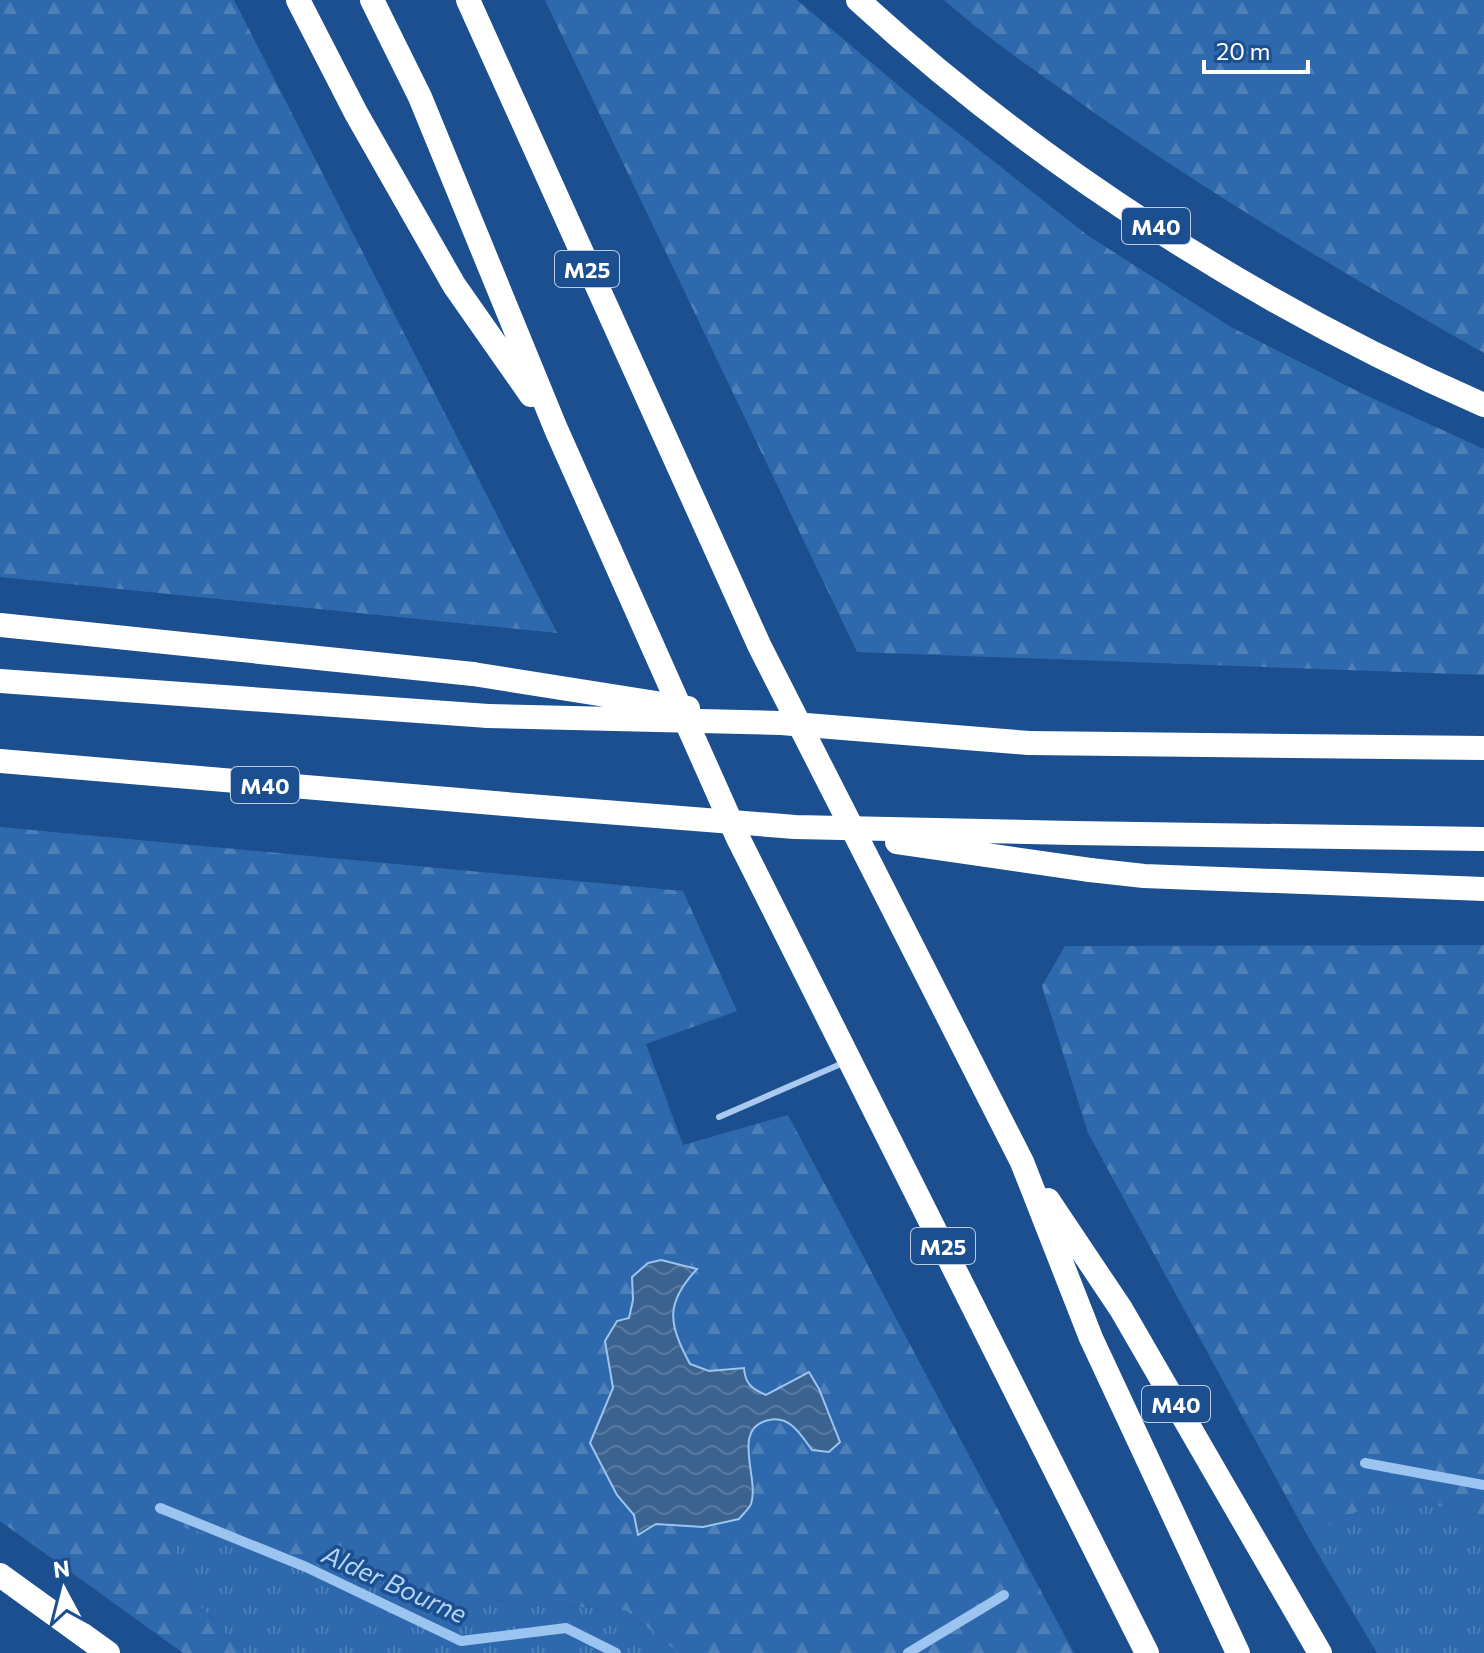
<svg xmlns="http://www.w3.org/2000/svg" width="1484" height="1653" viewBox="0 0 1484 1653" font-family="Commissioner,sans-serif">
  <defs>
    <pattern id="grass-tufts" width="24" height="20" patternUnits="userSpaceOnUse" patternTransform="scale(2)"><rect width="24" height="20" fill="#2e69ad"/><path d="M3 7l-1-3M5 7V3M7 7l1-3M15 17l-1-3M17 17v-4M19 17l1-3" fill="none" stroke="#4d80b9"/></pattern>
    <pattern id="forest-firs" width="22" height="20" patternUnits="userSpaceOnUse" patternTransform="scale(2)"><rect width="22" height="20" fill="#2e69ad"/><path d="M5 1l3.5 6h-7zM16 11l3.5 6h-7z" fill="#4d80b9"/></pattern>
    <pattern id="water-waves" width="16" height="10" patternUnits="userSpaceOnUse" patternTransform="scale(2)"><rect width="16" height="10" fill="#3c6290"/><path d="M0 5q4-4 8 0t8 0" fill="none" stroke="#597aa1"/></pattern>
  </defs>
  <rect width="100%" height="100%" fill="#1b4f8f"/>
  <!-- grass -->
  <path fill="url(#grass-tufts)" d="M1393,1495l91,22v136h-107l-70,-118z
    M179,1525l233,68 215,18 52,42h-435l-71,-76z"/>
  <!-- forest -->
  <path fill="url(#forest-firs)" d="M0,0h234l323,633 -557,-56z
    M545,0h252l114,96 176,139 144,92 128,65 125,57v226l-627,-23z
    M944,0h540v353c-138,-78 -270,-156 -399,-247 -48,-34 -97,-67 -141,-106z
    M0,827l683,64 54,120 -91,33 37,101 105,-30 286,538h-395l-52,-42 -215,-18 -233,-67 -6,51 71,76h-61l-183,-132z
    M1484,945v572l-91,-22 -86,40 -219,-402 -46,-147 23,-40z"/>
  <!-- water -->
  <path fill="url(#water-waves)" stroke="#9cc4f0" stroke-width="2" d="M661,1260l36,9c-32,34 -29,54 -7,95l19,7 35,-3c1,16 8,21 22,27l43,-23 10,17 21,53 -11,10 -17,-2c-11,-15 -22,-35 -43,-30 -39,8 -9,58 -18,84 -2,5 -9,11 -12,15l-36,8 -47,-3 -18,11 -4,-20 -17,-20 -27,-52 23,-55 -8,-47 12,-20 12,-3 4,-18 -1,-23 16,-14z"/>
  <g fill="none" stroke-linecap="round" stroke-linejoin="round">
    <!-- stream -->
    <path stroke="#9cc4f0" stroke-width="10" d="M1365,1463l119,22
      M160,1508l146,59 155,74 105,-13 50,25
      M908,1653l96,-58"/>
    <!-- service -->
    <path stroke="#a9c9ee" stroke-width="6" d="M719,1117l124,-54"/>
    <!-- motorway -->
    <path stroke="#fff" stroke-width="24" d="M298,0l58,113 98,172 77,110
      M372,0l48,97 136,332 182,409 409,815
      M468,0l292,647 262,515 69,176 147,315
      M858,0c179,165 403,308 626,405
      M0,625l473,49
      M0,681l488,35
      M1029,743l455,5
      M0,761l529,45
      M1073,833l411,6
      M1090,870l54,6 340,13
      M1048,1200l73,109 199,344
      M0,1575l108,78"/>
    <!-- motorway-bridge -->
    <path stroke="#fff" stroke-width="24" d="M473,674l215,34
      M488,716l293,7 248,20
      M529,806l266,21 278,6
      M897,842l193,28"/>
  </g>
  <g text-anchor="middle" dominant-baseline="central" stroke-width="7" stroke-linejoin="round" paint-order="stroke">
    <!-- shield labels -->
    <g fill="#1b4f8f" stroke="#bbcadd" stroke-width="2">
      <rect x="1122" y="208" width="68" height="36" rx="6"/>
      <rect x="555" y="251" width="64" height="36" rx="6"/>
      <rect x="231" y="767" width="68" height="36" rx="6"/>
      <rect x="911" y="1228" width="64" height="36" rx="6"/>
      <rect x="1142" y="1386" width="68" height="36" rx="6"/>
    </g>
    <g font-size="22" font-weight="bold" fill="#fff">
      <text x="1156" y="226">M40</text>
      <text x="587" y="269">M25</text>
      <text x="265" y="785">M40</text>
      <text x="943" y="1246">M25</text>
      <text x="1176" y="1404">M40</text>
    </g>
    <!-- water labels -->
    <g font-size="26" font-style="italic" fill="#b5d3f5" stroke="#1b4f8f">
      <text transform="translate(395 1583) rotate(24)">Alder Bourne</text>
    </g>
  </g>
  <!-- north arrow -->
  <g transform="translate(64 1589) rotate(353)" stroke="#1b4f8f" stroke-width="6" paint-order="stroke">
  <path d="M0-6L14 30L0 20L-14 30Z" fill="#ffffff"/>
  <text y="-12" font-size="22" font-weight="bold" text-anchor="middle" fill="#ffffff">N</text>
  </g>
  <!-- scale -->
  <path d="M1204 60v12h104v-12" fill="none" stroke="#ffffff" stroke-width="4"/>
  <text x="1216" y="60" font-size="24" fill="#ffffff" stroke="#1b4f8f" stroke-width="6" paint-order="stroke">20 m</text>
</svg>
